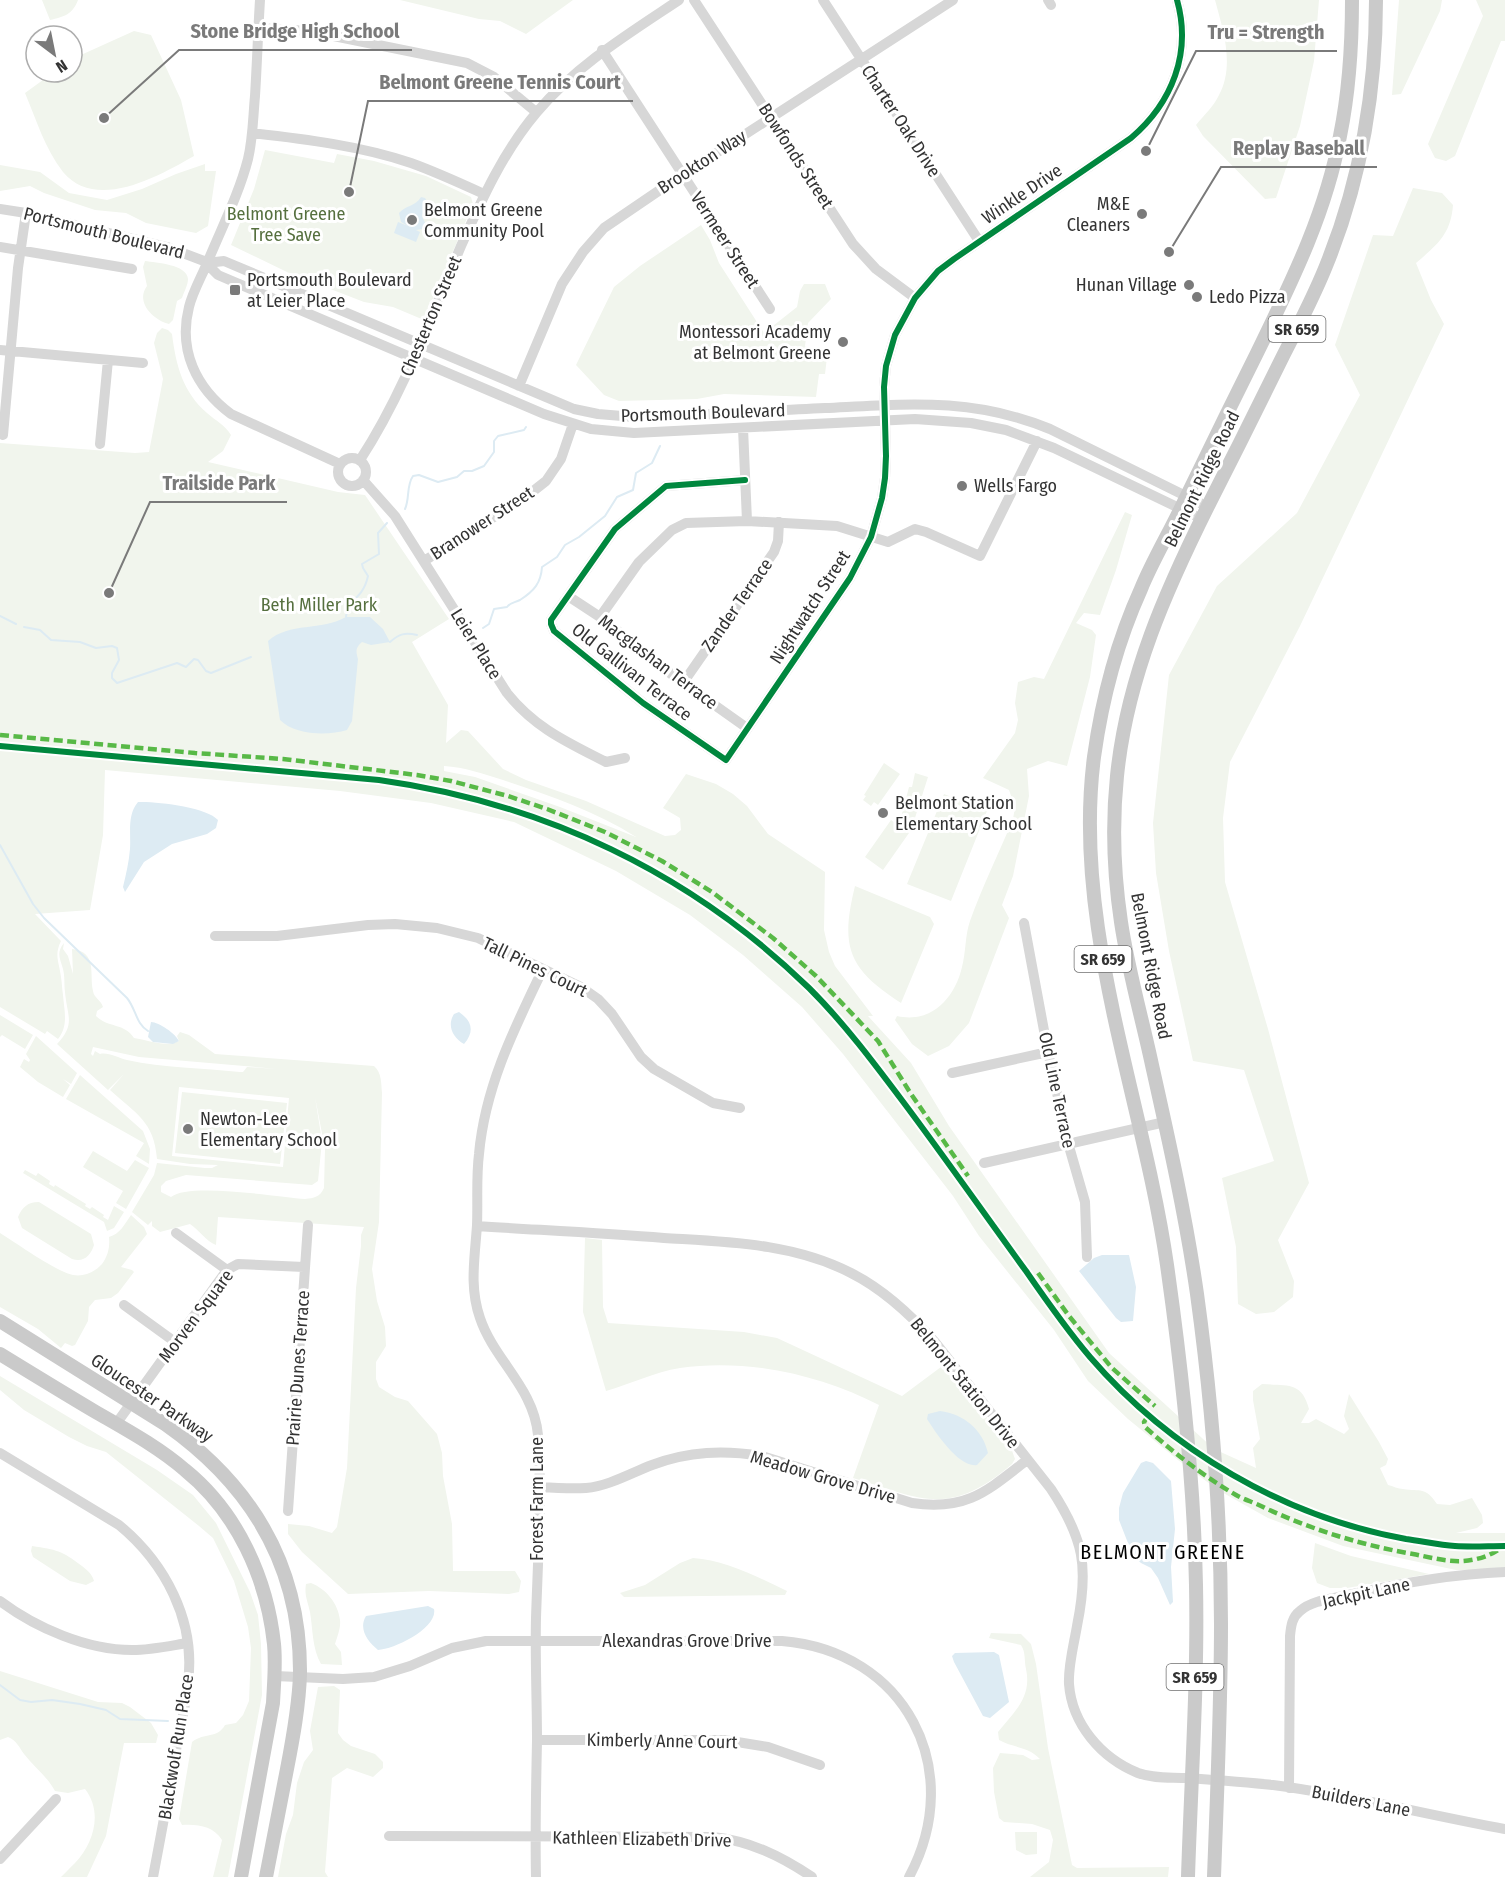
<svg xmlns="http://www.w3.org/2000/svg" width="1505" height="1877" viewBox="0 0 1505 1877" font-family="'Fira Sans Condensed',sans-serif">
  <rect width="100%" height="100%" fill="#fff"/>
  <!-- green -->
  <path fill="#f1f5ed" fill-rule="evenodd" d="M42,0h36c-5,14 -14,17 -28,20z
    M400,0h173l-47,34 -26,-13 -21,-2z
    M1215,0h104l-5,61 -14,65 -24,72 -11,1 -62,-63 -7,-11c8,-10 18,-19 23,-30 16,-30 4,-65 -4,-95z
    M1399,0h43l-2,11 -39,83 -9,1z
    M1476,0h29v41h-4l-46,115 -9,5 -11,-3 -7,-14 55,-128z
    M134,31l17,4 30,65 13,56c-35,20 -98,56 -131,16 -18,-23 -27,-53 -38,-79l29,-21h18v-13z
    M265,150l69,13 3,-9 37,7 52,15 45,21 2,7 -49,116 -31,-13 -29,-5 -75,-29 -58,-28 23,-56z
    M205,164v7h11l-8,55 -12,7 -50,-10 -20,-10 -31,-3 -51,-17 -14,-7 -30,5v-26l40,7 29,21 38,7 35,-11 34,-15z
    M1413,188l29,5 11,12c-2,29 -16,40 -37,58l15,37 13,24 -144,302 -70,136 -7,56 2,64 43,147 41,154 -31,57 16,41 -1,16 -19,15 -18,2 -18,-10 -2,-57 -14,-69 52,-17 -30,-91 -51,-9 -24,-110 -13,-78 -3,-50 16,-148 48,-89 80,-73 63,-118 -25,-50 38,-110 20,1z
    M701,225l9,15 9,23 45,70 33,-26 3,-16 4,-7h21l6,15 -23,24 -3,23 2,3h21l-3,25h-6l-3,23 -92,-3 -27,5 -78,2 -15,-6 -28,-30 38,-78 26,-21z
    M145,261c11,2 42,3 43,18 0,6 -4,13 -6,19l-5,3 -4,19 -4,4c-16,-4 -34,-22 -22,-38l-4,-19z
    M162,328l6,2 4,4c4,32 11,58 35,79 9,8 18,12 24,22l-8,16 -15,11 130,30 27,3 84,124 -37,23 36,63 -2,38 15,-13 7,1 35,38 23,11 60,21 79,35 10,-1 6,-5 -1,-12 -17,-10 23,-34 30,10 17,10 14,12 21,28 57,38 -1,58 5,22 6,14 38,50h-5l43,47 38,63 160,227 105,96 42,19 -3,-20 7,-9 -7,-39v-9l9,-7c24,2 40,-3 47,25l-8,14h8l7,-4 28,15 5,-5 -5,-13 5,-22 30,48 9,17 -2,6 -6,3 8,17c5,1 10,4 15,4 18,3 22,-3 34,15l13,1 22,-7 10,17 1,8 -6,5 -21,5h49v37h-49l-113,-24 -75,-28 -50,-28 -40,-30 -50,-41 -40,-38 -34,-51 -75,-94 -26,-40 -110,-142 -41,-47 -59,-52 -53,-40 -74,-44 -102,-49 -83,-19 -91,-12 -235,-21 -2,65 -13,75 -55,4 26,27c-7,14 -2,21 0,36 1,6 1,12 2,18 1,15 6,30 -5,44l-11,-8 -2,3 -45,-27v-564l135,10 14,-1 14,-73 -9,-36 3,-10zM444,766c20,1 40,8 59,14 45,15 93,31 133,57l-76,-30 -85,-30 -31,-6z
    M1125,512l7,3 -16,55 -16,45 -16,-2 -8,10 16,7 4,5 -6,42 -23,89 -19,-5 -21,8 2,27 -16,80 -11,29 7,13 -40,105 -20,23 -21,10 -16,-12 -17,-24 2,-4c34,8 58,-18 65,-49 4,-15 3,-32 8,-46 12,-34 29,-68 43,-102l2,-12 -6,-17 -26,-12 32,-45 3,-13 -3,-17 3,-21 16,-5 10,2z
    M884,763l16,11 -22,31 -4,-3 -3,4 -8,-6 3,-4 -2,-1z
    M915,773l13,4 -14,44h-14l9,-34h3z
    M944,794l43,17 -36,90 -44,-17z
    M891,820l18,13 -26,37 -18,-13z
    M855,886l75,31 4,7 -33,79c-53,-34 -61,-56 -46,-117z
    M64,943l-1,6 5,7 5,18 -1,-25c26,3 17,25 21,42 1,7 8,9 10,16l-6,4 -1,5c12,12 29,7 38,22 15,2 31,10 45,3l-2,-5 3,-4 9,3 26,19 159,12c8,7 7,17 8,27l-3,129 -7,47 5,32 8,26 1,19 -10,16v17l3,8 16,10 13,4 29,33 5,19 1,23 9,48 1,47h62l6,10 -2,11 -10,2 -80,-3 -81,3 -46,-42 -14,-18v-10l21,2 23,7 5,-6 10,-59 9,-180 5,-42v-11l3,-8 -146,-10 -2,28c-10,-4 -17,-15 -26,-21l-30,8 -8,-6v-5l-4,4 -16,-13 22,-37 3,-12 48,5h7l6,-3 -28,-1 -33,-5c-3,-38 -21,-45 -47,-69l14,-16 -16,16 -51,-46c19,-20 10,-28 8,-52 -1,-8 0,-15 -2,-23 -3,-11 -7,-16 1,-26zM93,1047l46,10 139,12 -31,-2 -4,5h-3c-38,-4 -76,-4 -113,-12 -9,-2 -19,-8 -27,-6l-5,-3 -2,5 -2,-2zM179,1087l110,11 -6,69 -111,-11zM315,1097l10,52 -1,39c-4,9 -10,10 -19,11 -27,-2 -116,-17 -134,-2l-10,-5v-6l5,-5 20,-6 126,10 6,-4 4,-40z
    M0,1015l33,20 -8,14 -23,-14 -2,2z
    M36,1036l41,37 -6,11 -8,-5 7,6 -7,12 -25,-15 -18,-15 4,-8 5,3 1,-2 -4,-6z
    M80,1075l63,56 7,18 -1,15 -13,-8 8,-13 -78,-44z
    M182,1092l105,11 -7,61 -105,-11z
    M93,1151l34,20 8,-11 14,8 -23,41 -10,-6 7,-12 -40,-24z
    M25,1170l11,6 2,-3 12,8 -1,3 5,3 1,-2 31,19 -1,2 5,3 2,-2 12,8 -1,2 5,3 6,-14 10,6 -10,16 -7,3 -3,-9 -81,-49z
    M39,1202l52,32 3,11c-3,10 -10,18 -22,14l-50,-31 -4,-11c4,-9 9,-15 21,-15z
    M131,1215l13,12 3,7 -26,33 11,3 2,2 -16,21 -7,5 -16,2 -6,7 -1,14 -13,24 -3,1 -7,-3 -4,5 -23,-19 -38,-22v-74c16,10 57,39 73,42 11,2 22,-3 29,-11 6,-8 8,-17 7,-27 11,-3 15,-12 22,-22z
    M585,1238l17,2 1,67 5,16 136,9 33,6 125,58 43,-32 66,84 4,11 -3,5c-62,53 -88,36 -159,14l26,-73c-59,-30 -132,-47 -199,-37 -25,4 -50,16 -74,23l-23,-79z
    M0,1376l157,94 36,25 23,28 34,69 8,23 3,29 1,51 -34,182h-15l9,-37c-9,-14 -24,-16 -40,-15l-3,-6 13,-77c13,-10 25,-3 33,-17l11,-2 7,-8 6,-14 2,-53 -3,-21 -14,-46 -21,-43 -14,-12 -93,-74 -19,-6 -18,-9 -45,-27 -24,-20z
    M1315,1543l36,13 78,18 -82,14h-17l-13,-5 -5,-15z
    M32,1546c25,4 29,4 50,20 6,5 10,8 12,15l-8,4 -16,-4 -37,-24 -2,-6z
    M693,1558c32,2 65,19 94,33l-2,4 -161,2 -4,-4 25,-8 35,-22z
    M311,1583c15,6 27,20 29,37 1,8 -3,17 -5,24l6,8 1,13 -21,-1c-9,-16 -8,-34 -11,-52 -2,-10 -6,-17 -4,-28z
    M991,1633l30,1 10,10 5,20 12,84 24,117 5,3 92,-1 -1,10h-138l19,-15 4,-22 -3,-10 -18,-6 -28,-2 -5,-4 -5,-26 -1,-24 7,-15 23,2 9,5 8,-1c-12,-13 -27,-11 -41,-19l-1,-8c17,-21 34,-35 28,-63 -2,-9 0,-16 -5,-24l-32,-7z
    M0,1671l98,31 24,1 8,4 21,16 7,12 -2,8h-32l-18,93 -19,41h-26c5,-5 9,-9 14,-14 19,-20 28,-51 10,-74l-17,4 -13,-2c-8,-15 -21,-24 -31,-37 -5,-7 -7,-13 -16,-17l-8,3z
    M334,1686l6,4 -2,43 5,7 8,6 24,8 8,8v6l-10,9 -26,-9 -15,10 -7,94 3,5h-50l8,-43 7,-19 4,-32 7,-21 9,-12 -3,-19 8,-44z
    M1015,1832h22v22l-11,1 -10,-5z"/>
  <!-- water -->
  <path fill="#ddebf3" d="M421,197l4,1 5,8 -5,2 -3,8 4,9 -3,4 -7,1 4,2 -4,10 -22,-9 4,-11 10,4 -7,-4 -2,-9c7,-8 16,-6 22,-16z
    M346,617h24l13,12 7,13 -19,3 -9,-3c-7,6 -6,10 -4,17l-6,62 -5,9c-20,6 -52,5 -67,-10l-12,-79c21,-19 54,-10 78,-24z
    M138,802c17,-1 69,5 80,18l-2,8 -9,6 -35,10 -28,18 -19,30 -2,-5c3,-13 6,-25 7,-38 1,-16 -3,-34 8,-47z
    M459,1012c13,9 16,19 5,32 -12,-7 -17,-19 -10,-30z
    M151,1022c8,0 25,12 28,19l-6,3 -20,-2 -5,-5z
    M1102,1255h27l7,32 -3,34 -12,1 -5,-4 -37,-47 15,-13z
    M940,1411c24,3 43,19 48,42l-11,12c-18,3 -41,-32 -50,-46l1,-5z
    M1146,1461l7,2 18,18 4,48 -4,38 2,35 -3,3 -12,-27 -7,-10 -10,-5 -8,-7 -14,-36v-12l4,-15 18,-30z
    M428,1606l6,3c4,19 -39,40 -56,41 -10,-8 -20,-21 -12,-34z
    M994,1652l5,3 10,47 -19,16 -7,-2 -29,-54 -2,-6 3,-3z"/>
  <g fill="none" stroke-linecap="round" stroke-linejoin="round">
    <!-- stream -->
    <path stroke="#ddebf3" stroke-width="2" d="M405,509c5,-11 1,-23 8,-33l6,-1 19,7 19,-5 7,-6h8l12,-5 10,-14v-11l4,-5 26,-6 2,-3
      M0,616l16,8
      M346,617l2,-12c11,-9 17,-15 20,-29l-5,-8 -1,-4 17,-10 -1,-21 9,-10
      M24,627l16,3 11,10 29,2 16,6 16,-2 5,2 2,12 -7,13v5l5,5 60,-20 9,4 8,-8 4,1 8,11 5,2 40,-16
      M483,628l6,-4 5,-15 13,-2c4,-5 7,-4 13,-7 14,-9 21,-17 22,-33l15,-10 8,-12 14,-8 26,-21 12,-19 16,-7 3,-17 16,-10 8,-17
      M390,642c9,-8 15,-10 27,-7
      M0,845l33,59 11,14 83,80c9,11 9,26 21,33
      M0,1685l20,15 11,2 21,-2 28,4 26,6 14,9 48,2"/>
    <!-- minor -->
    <path stroke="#d7d7d7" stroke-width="10" d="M260,0c-2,32 -3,64 -5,96 -2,21 -2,42 -7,63 -9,35 -26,68 -40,102 -6,15 -15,30 -19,46 -11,43 7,81 42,107l109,50
      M694,0l159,244 23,25 39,29
      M823,0l156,241
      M1048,0l3,5
      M259,28l50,3 158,32 27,14 42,35
      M602,50l168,259
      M252,133c53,6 109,13 159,30 25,9 49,20 73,31
      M0,209l26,4 141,34 37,14 14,14 326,139 47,15 43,4 281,-14 56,4 35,7 48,18 148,71
      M0,247l132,22
      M207,263l17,-2 350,148 24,5 36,3c64,-1 127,-6 191,-9 82,-4 147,-11 225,21l158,78
      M0,350l143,13
      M519,386l43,-102 21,-32 21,-24 72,-49 277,-179
      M743,428l4,93
      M3,435l15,-167 8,-55
      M100,444l8,-84
      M338 472a14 14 0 1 1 28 0a14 14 0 1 1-28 0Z
      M360,460c43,-66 70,-141 101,-214 21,-47 42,-94 76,-134 40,-47 91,-78 142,-112
      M363,480l32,36 112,177c28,35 60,49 99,69l19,-4
      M745,480l-79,6 -51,43 -64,91v4l3,7 89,72 83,57 124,-182 21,-41 11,-39 3,-20 1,-22 -2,-69 2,-21 9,-31 20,-37 23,-27 16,-12 177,-121c41,-35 61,-85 46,-138
      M424,561l103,-65 19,-15 15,-22 12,-35
      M568,596l32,21 75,60 72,51
      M600,617l39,-55 33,-32 14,-7 61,-2 90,5 51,16 27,-13 11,3 54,24 57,-115
      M683,683l91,-131 4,-11 1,-19
      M1024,923l24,129 20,91 17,59 2,55
      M215,936h62l91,-11 27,-1 42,4 41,10 103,49 17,12 14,15 29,43 13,12 59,34 27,5
      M952,1073l96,-21
      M984,1163l181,-41
      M477,1226c62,4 124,7 187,12 63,4 129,5 187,35 32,16 60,42 84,69l116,147c33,50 38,78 26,137 -3,18 -9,40 -8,58 3,40 32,74 69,89 16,6 33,4 49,5 29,2 58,4 86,7 78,10 155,30 232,44
      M176,1233l51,37
      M124,1305l51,37
      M116,1424l111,-154 11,-6 66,3
      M0,1453l119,72c46,38 77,96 69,157 -2,23 -8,46 -12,68 -7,43 -15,85 -23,127
      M539,1487c16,1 32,2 47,1 23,-2 45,-15 66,-23 37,-14 72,-15 110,-9l150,47c55,8 75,-12 115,-43
      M288,1511l20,-286
      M0,1601c36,27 87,49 132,49 19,0 37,-4 55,-7
      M275,1676l68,3 31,-2 36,-11 42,-18 34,-7h296c123,10 185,128 127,236
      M537,1740h188l43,7 52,18
      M1289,1788l1,-152c1,-10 2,-19 10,-25 11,-10 30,-12 44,-15 52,-12 107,-22 161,-24
      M389,1836l324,1c37,4 68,19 99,40
      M0,1859l56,-60
      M536,1877c-1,-46 0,-91 1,-136 0,-41 -2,-82 -1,-123 2,-61 6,-123 2,-183 -4,-47 -44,-75 -58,-117 -11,-31 -5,-61 -3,-93 1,-23 -1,-47 2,-71 6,-67 35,-125 64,-185"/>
    <!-- major -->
    <path stroke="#cacaca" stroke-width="14" d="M0,1321l165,103c87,61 136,142 135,250 -1,32 -7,64 -13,95 -7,36 -14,72 -21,108
      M0,1354c31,19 62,38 94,57 31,18 63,35 91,59 52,42 82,108 89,174 2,19 0,39 -1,59l-32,174
      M1188,1877c3,-97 10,-195 8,-292 -2,-107 -14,-214 -29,-320 -24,-167 -95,-338 -73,-508 8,-58 23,-115 47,-168 11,-27 26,-52 39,-79 25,-52 51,-105 77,-157 34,-70 69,-140 83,-217 9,-44 12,-91 12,-136
      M1214,1877c3,-84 7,-169 7,-253 0,-110 -9,-221 -24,-330 -11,-77 -28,-153 -45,-229 -10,-47 -24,-95 -31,-143 -7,-47 -9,-98 -4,-146 10,-99 49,-186 93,-274 25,-49 50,-99 74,-148 15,-29 30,-58 42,-88 35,-86 50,-174 50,-266"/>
    <!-- quiet -->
    <path stroke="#58b947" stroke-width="4.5" stroke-dasharray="9 4.5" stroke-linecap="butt" d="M0,735l195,18 88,6 134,16 34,6 57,15 39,13 58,23 57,29 50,31 61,46 43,38 62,65 33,53 57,82
      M1038,1273l31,43 43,52 43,38
      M1148,1416l-4,6 1,5c28,25 58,49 91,68 9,5 20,8 29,13 48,22 96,37 148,46 16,3 33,8 50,7 14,-1 27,-5 38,-13"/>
    <defs>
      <path id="cycleway" d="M745,480l-79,6 -51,43 -64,91v4l3,7 89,72 83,57 124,-182 21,-41 11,-39 3,-20 1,-22 -2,-69 2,-21 9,-31 20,-37 23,-27 16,-12 177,-121c41,-35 61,-85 46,-138
        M0,746l379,34c164,23 311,92 430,208 35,35 65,75 95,115 42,56 81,112 122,168 20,29 41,59 64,86 80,93 194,160 316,182 16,2 33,6 49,7 17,1 33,0 50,0"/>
    </defs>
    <!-- cycleway casing -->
    <use href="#cycleway" stroke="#fff" stroke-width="10"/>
    <!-- cycleway -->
    <use href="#cycleway" stroke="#00873e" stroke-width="6"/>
  </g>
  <!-- markers -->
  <g fill="#7a7a7a" stroke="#fff" stroke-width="2">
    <circle cx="1142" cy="214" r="6"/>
    <circle cx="412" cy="220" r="6"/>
    <circle cx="1189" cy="285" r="6"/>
    <rect x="229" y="284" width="12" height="12" rx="3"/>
    <circle cx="1197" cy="297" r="6"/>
    <circle cx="843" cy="342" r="6"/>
    <circle cx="962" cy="486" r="6"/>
    <circle cx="883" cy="813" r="6"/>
    <circle cx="188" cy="1129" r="6"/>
  </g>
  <g text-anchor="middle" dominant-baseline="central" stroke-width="6" stroke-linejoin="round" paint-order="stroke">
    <!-- shield labels -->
    <g fill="#fff" stroke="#707070" stroke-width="1.5">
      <rect x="1268.5" y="316" width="57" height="26" rx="4.5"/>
      <rect x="1074.5" y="946" width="57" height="26" rx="4.5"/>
      <rect x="1166.5" y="1664" width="57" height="26" rx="4.5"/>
    </g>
    <g font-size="16" font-weight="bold" fill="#333">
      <text x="1297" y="329">SR 659</text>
      <text x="1103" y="959">SR 659</text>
      <text x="1195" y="1677">SR 659</text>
    </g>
    <!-- street labels -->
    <g font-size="18" fill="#333" stroke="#fff">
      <text transform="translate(901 121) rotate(57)">Charter Oak Drive</text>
      <text transform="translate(796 156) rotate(57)">Bowfonds Street</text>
      <text transform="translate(702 162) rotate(-33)">Brookton Way</text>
      <text transform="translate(1022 194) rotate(-34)">Winkle Drive</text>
      <text transform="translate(104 233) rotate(14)">Portsmouth Boulevard</text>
      <text transform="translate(725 240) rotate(57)">Vermeer Street</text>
      <text transform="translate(431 316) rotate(-67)">Chesterton Street</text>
      <text transform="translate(703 413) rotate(-2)">Portsmouth Boulevard</text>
      <text transform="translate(1202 479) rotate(-64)">Belmont Ridge Road</text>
      <text transform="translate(482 523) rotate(-33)">Branower Street</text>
      <text transform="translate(737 605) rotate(-55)">Zander Terrace</text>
      <text transform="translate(810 607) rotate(-57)">Nightwatch Street</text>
      <text transform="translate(476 644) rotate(58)">Leier Place</text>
      <text transform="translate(658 662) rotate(37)">Macglashan Terrace</text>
      <text transform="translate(632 672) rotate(38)">Old Gallivan Terrace</text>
      <text transform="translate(1151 966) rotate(79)">Belmont Ridge Road</text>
      <text transform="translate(535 967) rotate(26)">Tall Pines Court</text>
      <text transform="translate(1057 1090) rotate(78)">Old Line Terrace</text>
      <text transform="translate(196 1316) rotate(-53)">Morven Square</text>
      <text transform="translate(298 1368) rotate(-86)">Prairie Dunes Terrace</text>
      <text transform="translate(965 1383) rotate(51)">Belmont Station Drive</text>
      <text transform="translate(152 1398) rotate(34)">Gloucester Parkway</text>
      <text transform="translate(823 1477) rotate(16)">Meadow Grove Drive</text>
      <text transform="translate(537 1499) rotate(-90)">Forest Farm Lane</text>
      <text transform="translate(1366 1593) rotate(-12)">Jackpit Lane</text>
      <text x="687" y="1641">Alexandras Grove Drive</text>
      <text transform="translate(662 1741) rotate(1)">Kimberly Anne Court</text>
      <text transform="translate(176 1747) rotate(-81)">Blackwolf Run Place</text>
      <text transform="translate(1361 1801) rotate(11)">Builders Lane</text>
      <text transform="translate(642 1839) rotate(1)">Kathleen Elizabeth Drive</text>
    </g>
    <!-- poi labels -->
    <g font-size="18" fill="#333" stroke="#fff" text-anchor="start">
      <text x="1130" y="204" text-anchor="end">M&amp;E<tspan x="1130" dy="21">Cleaners</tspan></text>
      <text x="424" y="210">Belmont Greene<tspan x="424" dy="21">Community Pool</tspan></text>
      <text x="247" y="280">Portsmouth Boulevard<tspan x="247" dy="21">at Leier Place</tspan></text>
      <text x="1177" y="285" text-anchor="end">Hunan Village</text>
      <text x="1209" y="297">Ledo Pizza</text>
      <text x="831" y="332" text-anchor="end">Montessori Academy<tspan x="831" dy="21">at Belmont Greene</tspan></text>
      <text x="974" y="486">Wells Fargo</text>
      <text x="895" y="803">Belmont Station<tspan x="895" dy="21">Elementary School</tspan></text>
      <text x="200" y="1119">Newton-Lee<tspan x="200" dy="21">Elementary School</tspan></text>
    </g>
    <!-- park labels -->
    <g font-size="18" fill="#56703f" stroke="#fff">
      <text x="286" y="214">Belmont Greene<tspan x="286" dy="21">Tree Save</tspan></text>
      <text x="319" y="605">Beth Miller Park</text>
    </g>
    <!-- neighbourhood labels -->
    <g font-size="20" letter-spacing="1.5" fill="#000" stroke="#fff">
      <text x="1163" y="1552">BELMONT GREENE</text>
    </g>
  </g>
  <!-- callouts -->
  <path fill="none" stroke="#7a7a7a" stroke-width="2" d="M104 118L179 50H412M1146 151L1196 51H1337M349 192L368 101H633M1169 252L1221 167H1377M109 593L150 502H287"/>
  <g fill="#7a7a7a" stroke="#fff" stroke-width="2">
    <circle cx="104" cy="118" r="6"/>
    <circle cx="1146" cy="151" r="6"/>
    <circle cx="349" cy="192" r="6"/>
    <circle cx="1169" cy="252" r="6"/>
    <circle cx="109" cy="593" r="6"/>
  </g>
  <g font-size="20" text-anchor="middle" font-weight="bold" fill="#7a7a7a" stroke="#fff" stroke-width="6" stroke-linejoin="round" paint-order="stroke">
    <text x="295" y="38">Stone Bridge High School</text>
    <text x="1266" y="39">Tru = Strength</text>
    <text x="500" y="89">Belmont Greene Tennis Court</text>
    <text x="1299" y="155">Replay Baseball</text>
    <text x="219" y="490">Trailside Park</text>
  </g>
  <!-- north arrow -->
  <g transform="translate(54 54) rotate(148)"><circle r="28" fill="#ffffff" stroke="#adadad" stroke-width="1.5"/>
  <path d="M0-4.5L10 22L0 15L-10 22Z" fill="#7a7a7a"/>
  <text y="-9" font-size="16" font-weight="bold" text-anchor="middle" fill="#333333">N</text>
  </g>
</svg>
